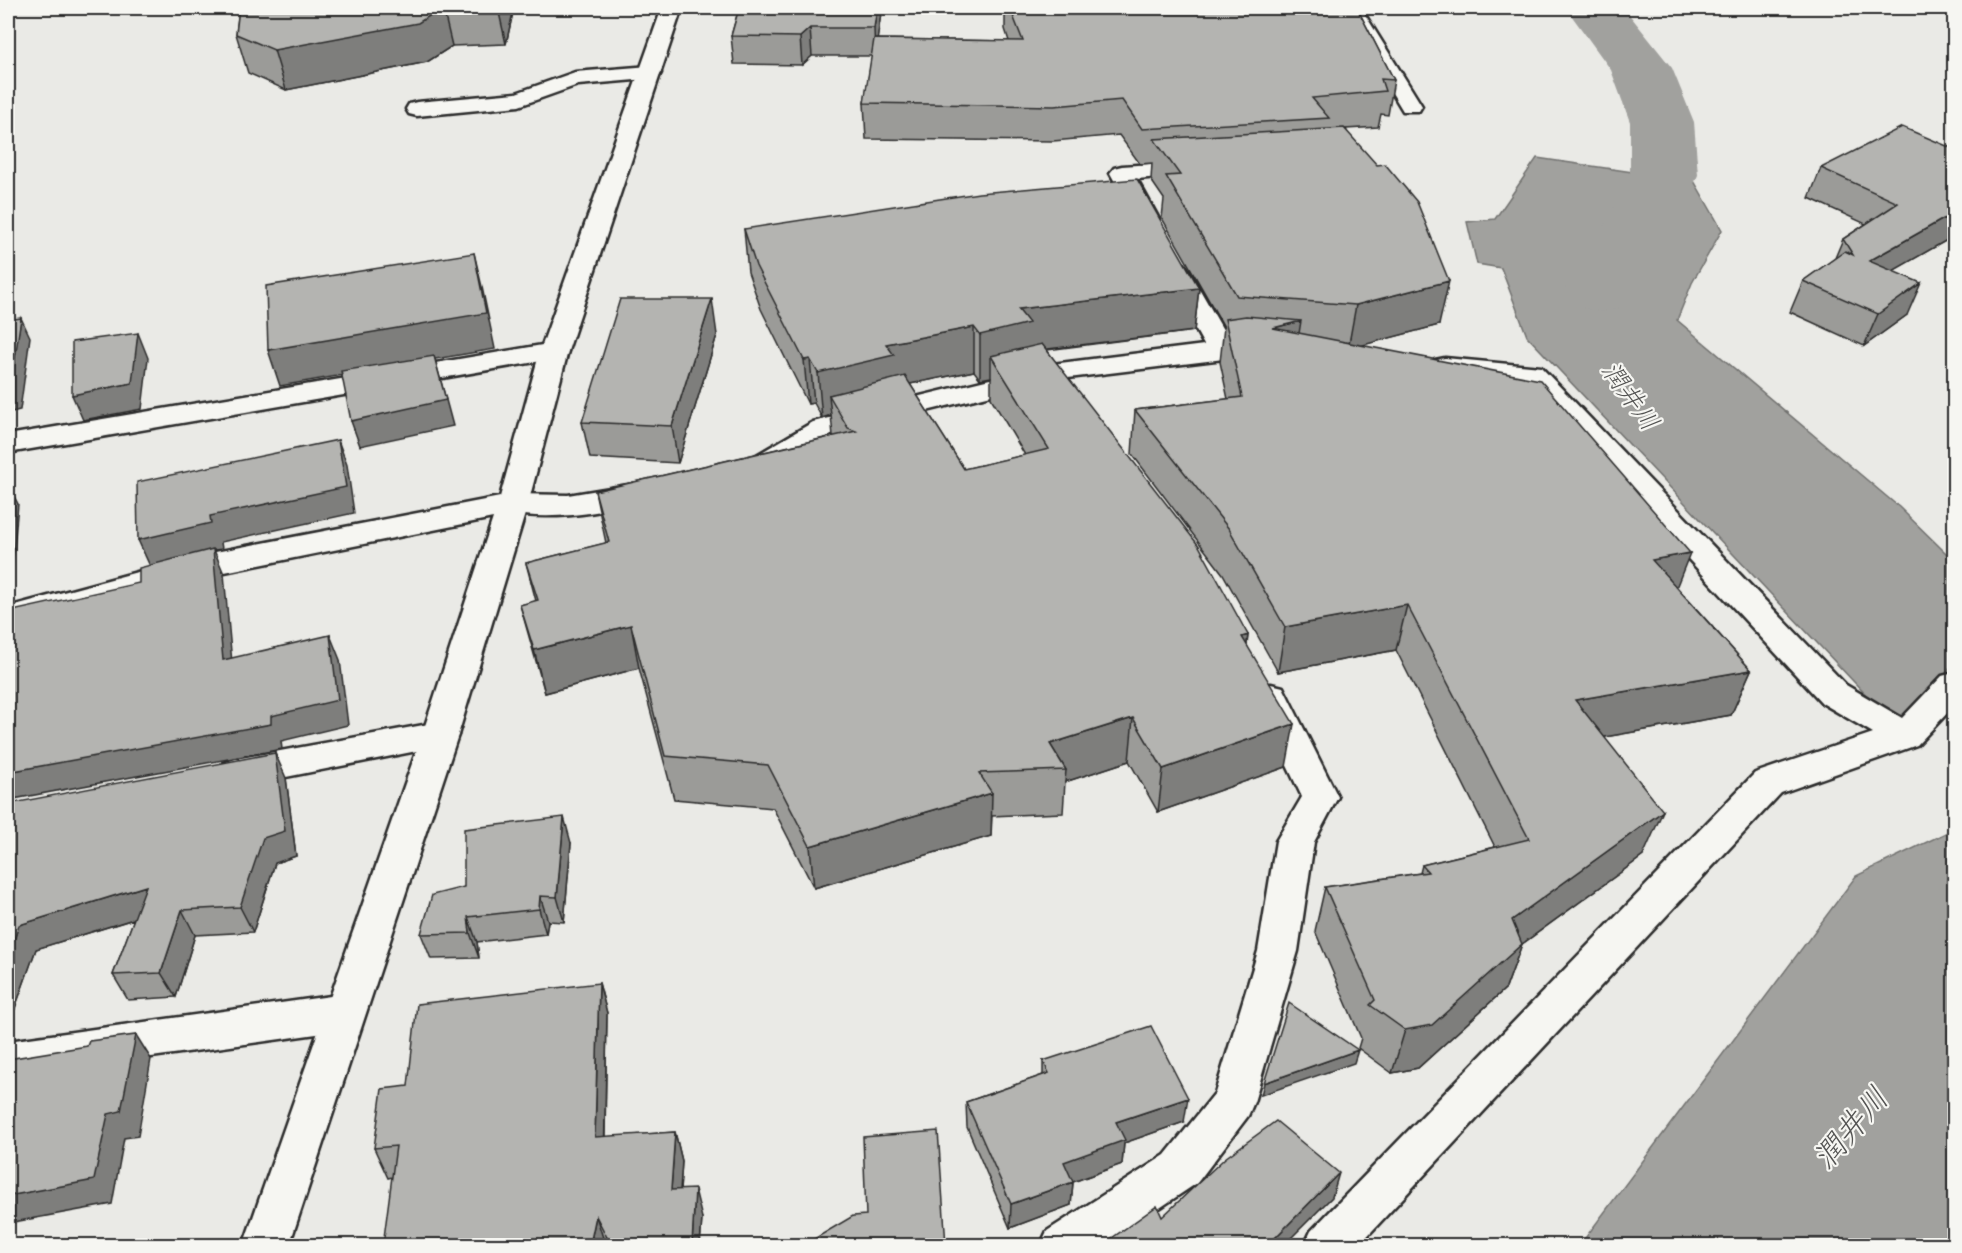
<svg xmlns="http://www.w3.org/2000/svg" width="1962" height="1253" viewBox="0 0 1962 1253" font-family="Mynerve,'Klee One',sans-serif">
  <rect width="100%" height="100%" fill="#eaeae6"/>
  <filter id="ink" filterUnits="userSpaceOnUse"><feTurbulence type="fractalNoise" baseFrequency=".0167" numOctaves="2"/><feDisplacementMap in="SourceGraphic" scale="12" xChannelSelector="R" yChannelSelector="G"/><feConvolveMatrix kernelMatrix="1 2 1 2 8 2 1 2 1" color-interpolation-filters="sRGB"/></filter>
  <g filter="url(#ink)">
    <!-- water -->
    <path fill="#a1a19e" stroke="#727270" stroke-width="1.5" d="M1537,158l157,23 28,49 -30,53 -15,37 222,187 51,50 4,17v88l-49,74 -378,-400 -26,-68 -24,-4 -10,-42 28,-3z
      M1954,829v416h-374l276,-369z"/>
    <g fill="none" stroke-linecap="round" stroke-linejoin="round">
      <!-- river -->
      <path fill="#a1a19e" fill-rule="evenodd" d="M1566,8h58l48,60 22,54 4,53 -22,48 -49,83 -26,6 -26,-6 -11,-16 42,-67 24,-48v-53l-19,-52z"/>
      <defs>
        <path id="minor" d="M1341,8h20l61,98 -3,5h-16z
          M650,66l8,2 3,5 -3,5 -80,7 -59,21 -102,10 -8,-2 -3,-5 3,-5 8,-2 99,-9 59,-21z
          M1197,161l8,2 4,5 -4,5 -68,6 22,40 -3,5 -9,2 -9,-2 -28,-51 4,-5 8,-2z
          M1175,261l9,3 4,5 42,73 45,3 4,6 -4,6 -10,2 -25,-2 -188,23 -219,54 -63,40 -11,2 -11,-2 -4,-7 4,-7 65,-38 239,-58 152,-19 -42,-76 4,-5z
          M554,343l10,2 4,6 -4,6 -556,96v-18z
          M1445,358l96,9 305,318 56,33 40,-42 12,-3v33l-37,39 -136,48 -423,453h-54l7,-15 444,-458 118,-40 -51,-30 -299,-322 -88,-9 -4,-6 4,-6z
          M640,483l11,3 4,7 -4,7c-45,12 -103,23 -149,11l-4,-7 4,-7 11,-3 55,1z
          M1271,684l12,3 55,110 -24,45 -16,109 -44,151 -6,14 -51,67 -94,63h-63l7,-15 118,-76 50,-62 43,-142 18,-110 26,-44 -48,-101 5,-9z
          M440,722l12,4 6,9 -6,9 -216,43 -13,-4 -5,-10 5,-10 13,-4z
          M345,994l14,6 6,12 -6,12 -14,6 -337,47v-36z"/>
        <path id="tertiary" d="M662,8h20l-114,343 -40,153 -70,231 -169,511h-46l179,-511 71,-217 -293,59 -192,52v-22l192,-52 300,-58 40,-146z"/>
      </defs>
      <!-- minor casing -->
      <use href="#minor" stroke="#2b2b2b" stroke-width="5"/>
      <!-- tertiary casing -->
      <use href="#tertiary" stroke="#2b2b2b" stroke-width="5"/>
      <!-- minor -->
      <use href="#minor" fill="#f6f6f2" fill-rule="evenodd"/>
      <!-- tertiary -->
      <use href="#tertiary" fill="#f6f6f2" fill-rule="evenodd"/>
    </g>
    <!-- wall -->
    <path fill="#9b9b98" stroke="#2b2b2b" stroke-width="1.5" fill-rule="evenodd" d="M239,8h275l-8,36 -54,2 -25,16 -141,28 -38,-17 -12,-39z
      M739,8h142v5l-4,26 132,2 -4,-12v-21h352l37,72 -6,35 -7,-1 -3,13 -32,2 93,196 -77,20 315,242 74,83 -20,45 -127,22 39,119 -121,88 -16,44 -88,80 -26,5 -34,-25 3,-10 -46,-107 10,-44 95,-14 2,-8 73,-18 -99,-197 -118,22 -55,-98 -91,-120 3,-44 93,-11 -8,-37 4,-35 -62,-109 2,-19 -13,-19 1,-17 -12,1 -21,-29 -66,6 -187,-2 -2,-36 8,-47h-60l-10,9 -68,-1 -3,-28z
      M1362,8h113l-109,3z
      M1954,149v87l-62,35 15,44 -43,31 -74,-34 13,-31 32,-23 8,-19 23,-15 -57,-26 12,-30z
      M744,229l455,59 -5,43 -147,19 201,285 -1,10 39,122 -128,45 -29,-51 -64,21 -2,31 -71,3 -1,20 -177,52 -41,-80 -99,-9 -35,-131 -94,25 -25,-88 16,-4 -10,-38 80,-20 -11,-52 238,-55 -2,-21 -9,3 -8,-15 -6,1 -47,-95 -13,-37zM974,371l6,8 11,-2v21l34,57 -61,14 -54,-85z
      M717,335l-39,128 -88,-5 -8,-36z
      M286,778l10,78 -21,7 -22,69 -58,3 -19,62 -48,3 -15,-25 21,-56 -98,30 -26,73h-2v-218z
      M571,843l-7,79 -16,-1 -2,13 -69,8 2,16 -48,1 -10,-25 43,-47z
      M599,983l8,30 -2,124 70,-5 7,29 -2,29 22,28 -2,27h-94l-1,-1 -213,-67 -4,1 -14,-30z
      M1043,1061l141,61 -60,21 -2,21 -49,18 -2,23 -61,23 -43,-101 -1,-25 77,-27z"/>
    <!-- shaded-wall -->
    <path fill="#7e7e7c" stroke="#2b2b2b" stroke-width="1.5" d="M443,8l9,38 -25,16 -141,28 -12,-40z
      M498,8h16l-8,36z
      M877,8h4v5l-6,43 -1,-28z
      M810,28l2,28 -10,9 -2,-28z
      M1954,213v23l-98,56 13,-31z
      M474,253l8,34 13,62 -60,10 18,67 -93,20 -9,-25 84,-62 -155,27 -12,-36z
      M1449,281l-10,44 -91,24 8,-44z
      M1921,283l-14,32 -43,31 14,-32z
      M1199,288l-5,43 -203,25v21l-11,2v-44l38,-26z
      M712,299l5,36 -39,128 -6,-37z
      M21,318l9,19 -10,73 -12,3v-22z
      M1301,321l-7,43 -21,-36z
      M974,327v44l-79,16 -66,8 2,20 -9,3 -4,-45 68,-29z
      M138,333l10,25 -6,51 -59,11 -11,-25z
      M810,359l4,44 -6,1 -4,-44z
      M338,440l9,25 7,48 -133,29 1,7 -8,1 10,24 10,111 -84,-119 -12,-26 72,-24z
      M8,485l10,19 -9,100 -1,2z
      M1690,553l-18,45 -20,-38z
      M1407,605l-11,45 -118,22 7,-45z
      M631,625l8,43 -94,25 -11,-43z
      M330,635l10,25 8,65 -67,16 1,8 -274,51v-28l263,-56z
      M1248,635l-6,44v-42z
      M1751,670l-20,45 -172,30 16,-45z
      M1133,718l-4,43 -64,21 1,-12 -16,-26z
      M1294,724l-8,43 -128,45 5,-43z
      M275,753l11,25 10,78 -21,7 -22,69 -13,-25z
      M992,793l-1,43 -177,52 -4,-42z
      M1663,811l-20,45 -147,107 16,-43z
      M564,817l7,26 -7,79 -7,-25z
      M146,886l13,25 -123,38 -26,73 -2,-3v-62l11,-32z
      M540,896l8,25 -2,13 -7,-25z
      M182,910l13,25 -19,62 -15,-24z
      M468,917l9,25 2,16 -9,-25z
      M1522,944l-16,44 -88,80 -26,5 13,-43z
      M599,983l8,30 -3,153 -9,-29z
      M136,1035l15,24 -13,77 -14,2 -12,66 -104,19v-27l100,-82z
      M1358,1050l-4,13 -93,32 3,-12z
      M1188,1098l-4,24 -60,21 -2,21 -60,22 2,-24 52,-40z
      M675,1132l7,29 -4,58 -7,-29z
      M1339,1173l-7,24 -48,48h-16z
      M1073,1182l-2,23 -61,23 1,-24z
      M695,1189l7,29 -2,27h-8z
      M596,1216l9,28v1h-15z"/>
    <!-- building -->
    <path fill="#b4b4b1" stroke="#2b2b2b" stroke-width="1.5" d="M239,8h203l-24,15 -144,27 -38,-16z
      M739,8h138l-3,20h-64l-10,9 -69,-1z
      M1010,8h347l37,72 -13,-1 4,12 -73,7 17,20 -187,11 -20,-29 -68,6 -190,-3 10,-64 149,2z
      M1902,127l52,22v64l-85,48 52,22 -43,31 -75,-33 42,-30 8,4 -10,-16 55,-36 -77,-35z
      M1344,128l33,37 8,-1 32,38 32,79 -93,24 -119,-9 -71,-120 14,-1 -26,-36z
      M1137,179l62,109 -181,21 11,14 -49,12 -6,-8 -88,17 8,11 -76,18 -8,-14 -6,1 -48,-94 -12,-37 235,-36z
      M474,253l12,60 -218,37 -2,-64z
      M620,299h92l-40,127 -90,-4z
      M1246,316l55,5 -28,7 267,52 150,173 -38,7 99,110 -176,30 88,111 -151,109 10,24 -90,81 -27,5 -35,-25 5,-5 -50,-113 103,-15 -6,-7 107,-26 -122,-234 -122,22 -56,-98 -94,-119 107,-13 -17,-78z
      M21,318l-11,73h-2v-71z
      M138,333l-6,50 -60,12v-53z
      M1042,344l157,202 49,89 -6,2 52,87 -131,45 -30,-51 -83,26 16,26 -87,3 13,20 -182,53 -42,-81 -103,-9 -34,-131 -97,25 -14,-45 18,-5 -12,-37 83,-21 -14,-51 261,-60 -8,-3 -19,-33 76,-19 59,93 85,-20 -58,-93z
      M434,356l12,44 -95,21 -10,-50z
      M338,440l8,47 -136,29 1,7 -73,17 -1,-58z
      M213,549l10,111 107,-25 8,65 -67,16v8l-263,48v-160l131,-29v-15z
      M275,753l10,78 -22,7 -23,69 -58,3 -21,63 -48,2 33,-89 -127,39 -11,32v-153z
      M564,817l-7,80 -17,-1 -1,13 -71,8 2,16 -49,1 11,-39 32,-8v-58z
      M599,983l-4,154 80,-5 -4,58 24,-1 -3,56h-81l-15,-29 -6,29h-207l13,-99 -22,2 8,-59 26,-3 9,-82z
      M1289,1003l69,47 -94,33z
      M1151,1026l37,72 -72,24 9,18 -61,22 9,20 -62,22 -45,-102 83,-29 -6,-12z
      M136,1035l-15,76 -13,3 -14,66 -86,16v-137l79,-13 2,-5z
      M1276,1121l63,52 -71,72h-187h21l55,-39 5,11 63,-59z
      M938,1131l8,114h-142l49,-29 13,-1 -3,-78z"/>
  </g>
  <g text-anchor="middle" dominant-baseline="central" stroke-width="4.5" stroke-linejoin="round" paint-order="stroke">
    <!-- water labels -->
    <g font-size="26" font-style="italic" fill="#545453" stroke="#f6f6f2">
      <text transform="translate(1629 397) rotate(54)">潤井川</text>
    </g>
    <!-- near-water labels -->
    <g font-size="32" font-style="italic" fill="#545453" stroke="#f6f6f2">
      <text transform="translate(1852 1129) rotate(-49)">潤井川</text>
    </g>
  </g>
  <!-- margin -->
  <rect width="1962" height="1253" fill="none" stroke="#f6f6f2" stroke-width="30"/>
  <rect x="15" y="15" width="1932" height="1223" fill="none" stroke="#2b2b2b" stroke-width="2" filter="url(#ink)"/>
</svg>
